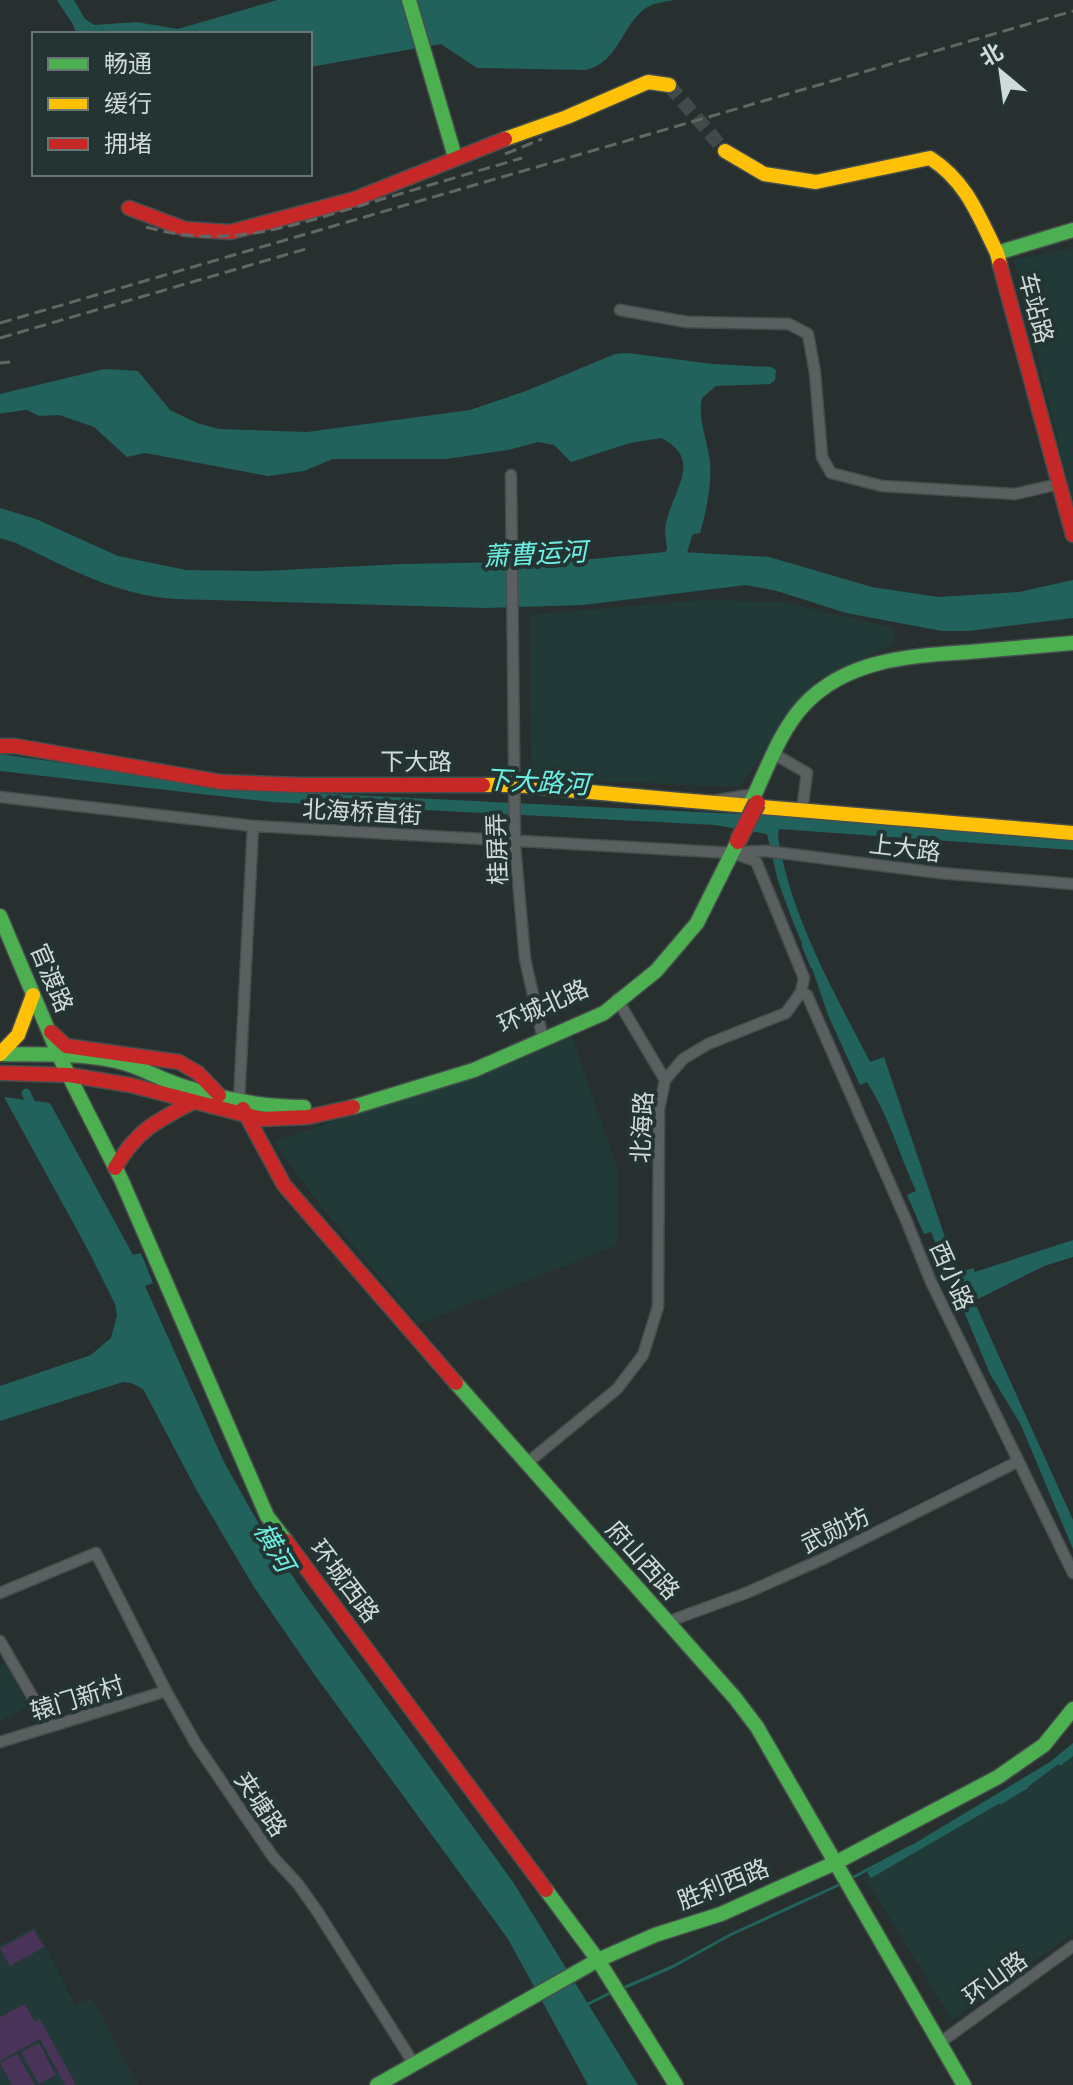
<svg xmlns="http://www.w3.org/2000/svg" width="1073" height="2085" viewBox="0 0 1073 2085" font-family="Jost,'Noto Sans SC',sans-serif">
  <rect width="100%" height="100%" fill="#27302f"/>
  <!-- built -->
  <path fill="#223a37" d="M1073,248v254l-59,-242z
    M703,600l81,2 111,27 -2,16 -77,35 -77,107 -208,-9 -1,-163z
    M572,1037l45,130v78l-198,79 -95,-114 -50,-68z
    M5,1663l24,43 -29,15v-56z
    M1073,1747v186l-121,87 -87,-143z
    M35,1926l40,79 17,-7 46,87h-138v-140z"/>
  <!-- green -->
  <path fill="#4a3359" d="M34,1930l10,17 -34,19 -10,-18z
    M25,2004l10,18 5,-3 36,66h-11l-25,-46 -40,22v-44z
    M39,2043l17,32 -17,9 -18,-32z
    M17,2054l18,31h-23l-12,-22z"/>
  <!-- water -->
  <path fill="#22625c" d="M62,0h12l11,19 9,6 42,-3 42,7 99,-29h397c-11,2 -22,3 -31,10 -23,20 -25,52 -57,60l-109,-2 -36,-24 -131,23v-33h-233z
    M627,353l86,11 58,3 5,3 -1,10 -5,4 -54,2 -14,12c-5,20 6,44 8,64 2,22 -4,51 -10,71l-15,3 -4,16 88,5 103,30 66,10 81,-5 54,-12v38l-105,13h-26l-96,-18 -69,-22 -31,-6 -163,20 -98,3 -310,-9c-59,-4 -107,-31 -159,-56l-16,-5v-30l36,11 82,37 68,14 76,1 141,-7 169,-3 93,-9 2,-3c-1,-8 -3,-18 -1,-26 7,-33 38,-64 -5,-85l-31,5 -59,19 -17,-17 -16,-3 -30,8 -62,9h-113l-29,12 -36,5 -123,-23 -18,4 -33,-30 -35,-12 -20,1 -21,-11h-18v-11l104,-25 34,2 32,39 27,13 22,6 88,3 163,-22 56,-19 89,-37z
    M0,754l251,36 587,29 235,21v10l-294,-21 -1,8c13,80 55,153 92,225l14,-5 73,216 16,-5 2,4 98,-32v17l-29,9 -70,35 99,219v29l-53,-126 -30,-49 -59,-142 -7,2 -17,-39 9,-4c-17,-37 -27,-75 -49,-109l-7,3 -32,-70 -17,-50 -19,-46 -14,-38 -11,-47 -52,-9 -444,-23 -271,-31z
    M4,1097l46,6 83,152 8,-2 12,30 -8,3 79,176 36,64 43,66 210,290 125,203h-50l-80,-146 -194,-265 -60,-87 -57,-96 -54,-102 -12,-6 -8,-1 -123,39v-35l91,-31 20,-17 6,-23 -2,-11 -28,-56z
    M1073,1743v10l-44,33 -158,92 -4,-6 183,-110z"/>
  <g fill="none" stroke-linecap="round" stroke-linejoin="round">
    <!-- stream -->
    <path stroke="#22625c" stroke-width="3" d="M803,945l9,22
      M1060,1764l13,-10
      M1000,1803l27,-16
      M850,1879l60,-32
      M623,1988l49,-21 58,-32 113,-52
      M586,2005l26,-13"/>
    <!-- canal -->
    <path stroke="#22625c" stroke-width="9" d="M62,0l23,34
      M0,409l28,-4
      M679,564l12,-40
      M26,1093l8,18"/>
    <!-- secondary-tunnel -->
    <path stroke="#404a48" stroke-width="14" stroke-dasharray="14 7" stroke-linecap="butt" d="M669,85l56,66"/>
    <defs>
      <path id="street" d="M620,310l67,12 102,2 19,10 7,39 7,84 9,16 51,13 133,8 44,-10
        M511,475l4,371 10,113 18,80
        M781,758l26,15 -5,37
        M0,797l253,29 480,27 23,8 48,117 -3,14 -15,21 -78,31 -25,15 -18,21 -6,29 -1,198 -15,48 -26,34 -91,75
        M718,800l37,-6
        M741,852l25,-1 174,22 133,11
        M801,992l6,3 99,225 25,62 142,291
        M617,999l48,81
        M239,1101l14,-275
        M0,1593l96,-40 70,138 30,53 77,113 25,27 19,27 97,153
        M667,1622l79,-29 79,-35 192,-96
        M0,1641l50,86
        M0,1742l166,-51
        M941,2042l132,-96"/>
      <path id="fast" d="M409,0l46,157
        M997,253l76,-23
        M751,802c16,-32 28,-70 53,-97 43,-46 106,-49 165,-53 35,-3 69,-6 104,-9
        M0,916l60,142 61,121 146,337 19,25
        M0,1054c40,1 85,-2 124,9 20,6 38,17 58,23 39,13 80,21 122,21
        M353,1107l121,-37 130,-57 52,-42 41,-48 41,-82
        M456,1383l279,315 22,29 207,358
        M546,1890l52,70 78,125
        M377,2085l221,-125 57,-25 66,-21 116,-52 161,-85 46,-32 29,-36"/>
      <path id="slow" d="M505,139l62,-22 81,-35 21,3
        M725,151l39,23 52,8 114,-24c37,24 48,57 67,95l3,12
        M483,785h32c186,18 372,32 558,48
        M0,1054l18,-19 15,-40"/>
      <path id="jam" d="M129,208l56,21 45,3 125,-33 150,-60
        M1000,265l73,270
        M0,746h15l206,36 80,3h182
        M51,1032l15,14 113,16 19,11 21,22
        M0,1073l69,2 61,10 132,34 46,-2 45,-10
        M243,1109l41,76 172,198
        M115,1168c21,-37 41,-47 78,-66
        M286,1541l260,349"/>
    </defs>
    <!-- street casing -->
    <use href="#street" stroke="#464e4d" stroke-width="13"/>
    <!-- fast casing -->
    <use href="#fast" stroke="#464e4d" stroke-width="17"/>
    <!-- slow casing -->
    <use href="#slow" stroke="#464e4d" stroke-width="17"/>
    <!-- jam casing -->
    <use href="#jam" stroke="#464e4d" stroke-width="17"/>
    <!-- street -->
    <use href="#street" stroke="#5a605f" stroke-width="10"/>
    <!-- fast -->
    <use href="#fast" stroke="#4caf50" stroke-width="14"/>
    <!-- slow -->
    <use href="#slow" stroke="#ffc107" stroke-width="14"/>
    <!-- jam -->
    <use href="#jam" stroke="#c62828" stroke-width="14"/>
    <!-- rail -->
    <path stroke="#626766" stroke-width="3" stroke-dasharray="12 6" stroke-linecap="butt" d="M505,154l37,-15
      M146,227c81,23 146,-1 223,-24 51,-15 102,-30 153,-45
      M0,323l1073,-312
      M0,338l309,-90
      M0,363l10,-1"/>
    <defs>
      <path id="jam-bridge" d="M738,841l19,-38"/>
    </defs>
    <!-- jam-bridge casing -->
    <use href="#jam-bridge" stroke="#464e4d" stroke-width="19" stroke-linecap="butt"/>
    <!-- jam-bridge -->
    <use href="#jam-bridge" stroke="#c62828" stroke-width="16"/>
  </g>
  <g text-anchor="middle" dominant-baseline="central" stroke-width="8" stroke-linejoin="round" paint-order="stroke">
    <!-- street labels -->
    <g font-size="24" fill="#d0dad8" stroke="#233432">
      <text transform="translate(1036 308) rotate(75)">车站路</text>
      <text x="416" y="761">下大路</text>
      <text transform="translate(362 812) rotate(3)">北海桥直街</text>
      <text transform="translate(905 848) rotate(7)">上大路</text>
      <text transform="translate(497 849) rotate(-92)">桂屏弄</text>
      <text transform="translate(52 978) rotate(67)">官渡路</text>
      <text transform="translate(543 1006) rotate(-24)">环城北路</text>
      <text transform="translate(642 1127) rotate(-87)">北海路</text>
      <text transform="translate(952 1276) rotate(66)">西小路</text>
      <text transform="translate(835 1530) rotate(-26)">武勋坊</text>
      <text transform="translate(643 1560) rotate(48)">府山西路</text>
      <text transform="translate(345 1581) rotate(53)">环城西路</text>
      <text transform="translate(77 1698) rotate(-17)">辕门新村</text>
      <text transform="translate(261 1804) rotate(56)">夹塘路</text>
      <text transform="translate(723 1884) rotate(-22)">胜利西路</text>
      <text transform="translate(995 1978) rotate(-36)">环山路</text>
    </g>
    <!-- water labels -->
    <g font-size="26" font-style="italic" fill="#6defe3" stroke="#233432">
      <text transform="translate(535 554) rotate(-3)">萧曹运河</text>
      <text transform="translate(537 782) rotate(3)">下大路河</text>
      <text transform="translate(274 1547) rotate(59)">横河</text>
    </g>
  </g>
  <!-- legend -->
  <rect x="32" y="32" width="280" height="144" fill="#233432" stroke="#687674" stroke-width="2"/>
  <rect x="48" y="58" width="40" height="12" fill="#4caf50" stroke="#687674" stroke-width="2"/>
  <text x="104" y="72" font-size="24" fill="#d0dad8">畅通</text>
  <rect x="48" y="98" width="40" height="12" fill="#ffc107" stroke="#687674" stroke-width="2"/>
  <text x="104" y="112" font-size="24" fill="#d0dad8">缓行</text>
  <rect x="48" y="138" width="40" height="12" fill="#c62828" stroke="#687674" stroke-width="2"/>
  <text x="104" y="152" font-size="24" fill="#d0dad8">拥堵</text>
  <!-- north arrow -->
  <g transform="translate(1001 72) rotate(331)" stroke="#233432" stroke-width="6" paint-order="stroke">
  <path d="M0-6L14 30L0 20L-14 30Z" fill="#d0dad8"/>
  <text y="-12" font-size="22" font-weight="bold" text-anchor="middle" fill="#d0dad8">北</text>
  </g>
</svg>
